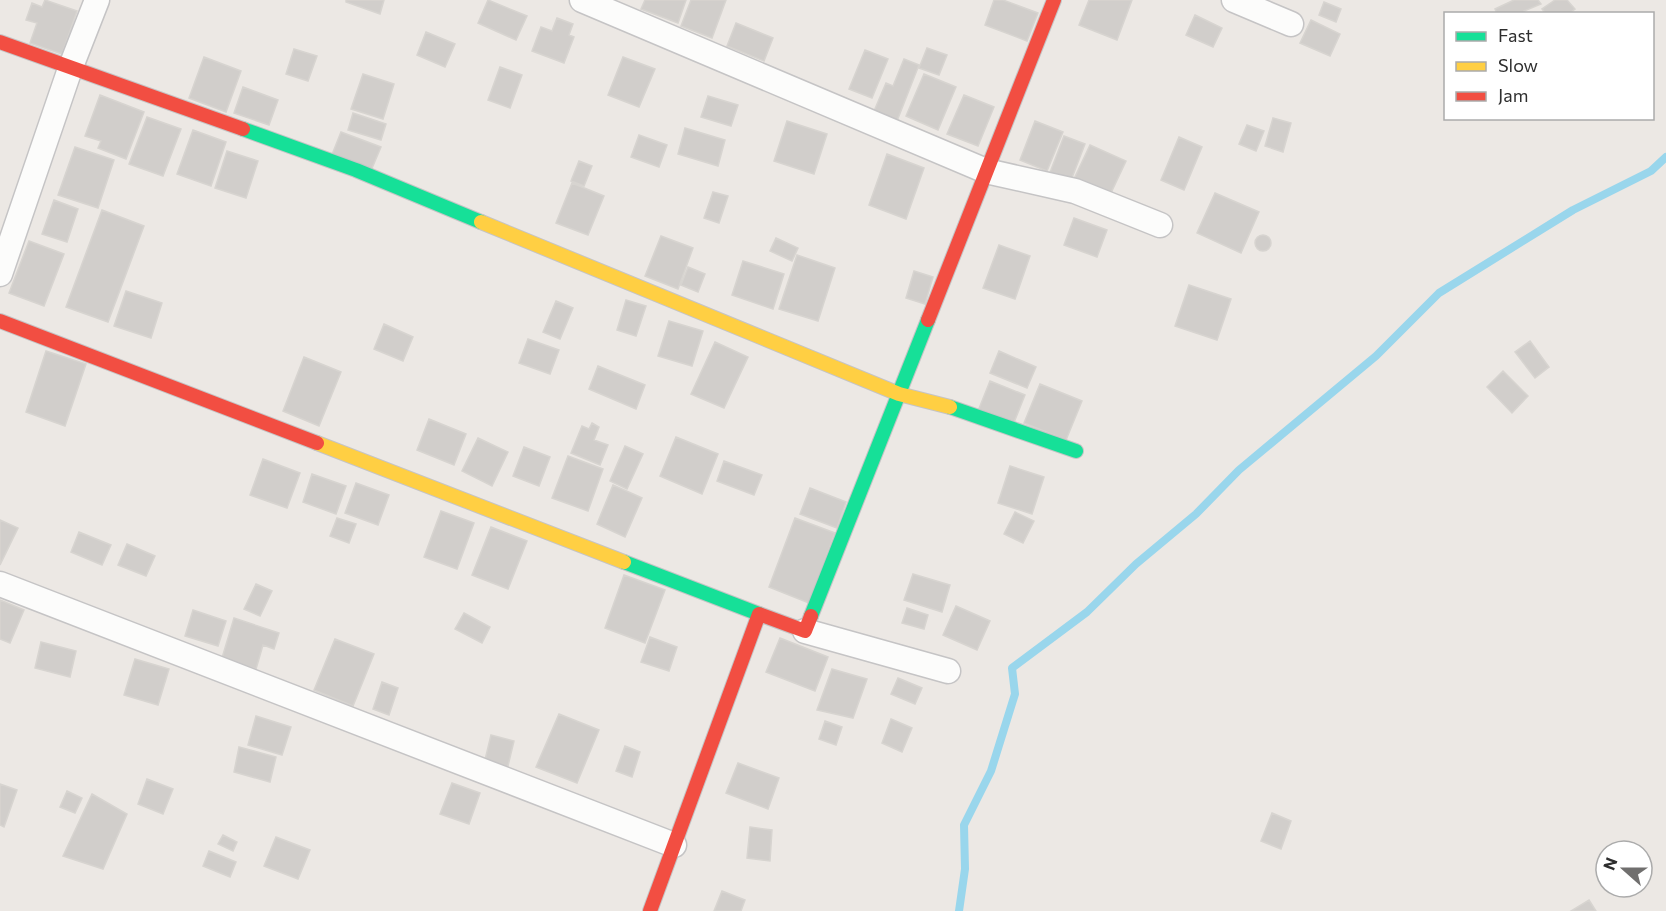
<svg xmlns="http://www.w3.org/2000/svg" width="1666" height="911" viewBox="0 0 1666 911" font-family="Commissioner,sans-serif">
  <rect width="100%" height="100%" fill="#ece8e4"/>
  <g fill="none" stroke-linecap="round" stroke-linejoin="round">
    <!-- stream -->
    <path stroke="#99d6ec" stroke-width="8" d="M959,911l6,-42 -1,-44 27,-54 24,-77 -3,-26 75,-56 49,-48 60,-50 43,-44 137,-114 63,-63 134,-83 78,-39 15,-14"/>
  </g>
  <!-- building -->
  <path fill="#d1cecb" stroke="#d7d4d0" stroke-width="1.5" d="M45,0l32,11 -15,43 -32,-11 7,-20 -11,-3 6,-17 10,4z
    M346,0h38l-4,14 -34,-12z
    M488,0l39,16 -11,24 -38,-17z
    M645,0h41l-8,23 -37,-14z
    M691,0h35l-14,38 -31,-12z
    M994,0h9l35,13 -11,28 -42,-16z
    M1089,0h43l-15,40 -38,-15z
    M1514,0h24l3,4 -17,7 1,3h-28l-2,-5z
    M1555,0h12l8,9 -7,5h-22l-4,-5z
    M1324,2l17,7 -5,13 -17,-7z
    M1195,15l27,13 -9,19 -27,-12z
    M557,18l16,6 -4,11 5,2 -10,26 -32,-12 9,-24 11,4z
    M1311,20l29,14 -10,22 -30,-13z
    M736,23l37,15 -9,23 -37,-15z
    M426,32l29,12 -10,23 -28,-12z
    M927,48l20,7 -8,20 -20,-7z
    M294,49l23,7 -9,25 -22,-7z
    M865,50l23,9 -16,39 -23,-9z
    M204,57l37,14 -15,41 -37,-14z
    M623,57l32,12 -16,38 -31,-12z
    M904,59l15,6 -22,56 -23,-10 12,-28 7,3z
    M500,67l22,8 -12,33 -22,-8z
    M363,74l31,10 -11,35 -32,-10z
    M924,74l32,13 -18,43 -32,-14z
    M243,87l35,13 -9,25 -35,-12z
    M100,95l44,17 -18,47 -28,-11 3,-7 -16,-5z
    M964,95l30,12 -16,39 -31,-12z
    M708,96l30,9 -7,21 -30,-9z
    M353,113l33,11 -5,16 -33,-10z
    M147,117l34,12 -18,47 -34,-12z
    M1273,118l18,5 -8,29 -18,-6z
    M787,121l40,13 -13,40 -40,-13z
    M1035,121l28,11 -16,39 -27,-11z
    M1247,125l17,6 -8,20 -17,-7z
    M685,128l40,12 -7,26 -40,-12z
    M193,130l33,12 -15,44 -34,-12z
    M341,132l40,15 -11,26 -39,-16z
    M639,135l28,10 -8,22 -28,-10z
    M1064,136l21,8 -15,39 -21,-8z
    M1179,137l23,10 -18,43 -23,-10z
    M1090,145l36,16 -16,34 -36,-16z
    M75,147l39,13 -16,48 -40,-13z
    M227,151l31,10 -12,37 -31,-10z
    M887,154l37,14 -18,51 -37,-14z
    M579,161l13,5 -8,20 -13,-5z
    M572,183l32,13 -16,39 -32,-12z
    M713,192l15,4 -9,27 -15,-5z
    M1215,193l44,19 -18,41 -44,-20z
    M54,200l24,9 -11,33 -25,-8z
    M102,210l42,16 -36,96 -42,-15z
    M1074,218l33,12 -10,27 -33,-12z
    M1255 243a8 8 0 1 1 16 0a8 8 0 1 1-16 0Z
    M661,236l32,12 -15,41 -33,-13z
    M776,238l22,10 -6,13 -22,-10z
    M29,241l35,13 -20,52 -35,-13z
    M999,245l31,11 -15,43 -32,-11z
    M797,255l38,13 -17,53 -39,-12z
    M743,261l41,13 -11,35 -41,-14z
    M688,267l17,7 -7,18 -17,-7z
    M914,271l19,6 -8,27 -19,-6z
    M1189,285l42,14 -14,41 -42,-14z
    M126,291l36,12 -11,35 -37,-12z
    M626,300l20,6 -10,30 -19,-6z
    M556,301l17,7 -13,31 -17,-7z
    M669,321l34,10 -11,35 -34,-10z
    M384,324l29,13 -10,24 -29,-12z
    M528,339l31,11 -9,24 -31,-11z
    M1530,341l19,26 -14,11 -20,-26z
    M715,342l33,15 -24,51 -33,-14z
    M46,351l40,13 -21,62 -39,-14z
    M999,351l37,16 -9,21 -37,-15z
    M304,357l37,15 -22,54 -36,-15z
    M598,366l47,19 -9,24 -47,-20z
    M1503,371l25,25 -16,17 -25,-26z
    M990,381l35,14 -12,30 -35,-14z
    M1040,384l42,17 -16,39 -42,-17z
    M429,419l37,15 -12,31 -37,-15z
    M592,423l7,4 -5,13 14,5 -8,20 -29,-12 11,-27 7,3z
    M676,437l42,17 -16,40 -42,-18z
    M478,438l30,14 -16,34 -30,-15z
    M625,446l18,8 -16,35 -17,-8z
    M524,447l26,10 -11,29 -26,-10z
    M568,456l35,13 -15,42 -36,-13z
    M263,459l37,14 -13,35 -37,-13z
    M724,461l38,14 -8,20 -37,-14z
    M1010,466l34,11 -12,37 -34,-11z
    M312,474l34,12 -10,28 -33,-12z
    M356,483l33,12 -11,30 -33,-12z
    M613,485l29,13 -17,39 -28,-13z
    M810,488l36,14 -9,26 -37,-14z
    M441,511l33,12 -17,46 -33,-12z
    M1015,512l19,9 -11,22 -19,-9z
    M337,518l19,6 -7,19 -19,-7z
    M795,518l40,15 -26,70 -40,-16z
    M0,520l18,8 -18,37z
    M491,527l36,14 -19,48 -36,-14z
    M79,532l32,13 -9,20 -31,-13z
    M127,544l28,12 -9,20 -28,-11z
    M913,574l37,11 -8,27 -38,-12z
    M624,575l41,15 -20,53 -40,-15z
    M256,584l16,7 -12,25 -16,-7z
    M0,600l24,10 -14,33 -10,-4z
    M956,606l34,15 -13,29 -34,-15z
    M907,608l21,7 -4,14 -22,-6z
    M193,610l33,11 -8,25 -33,-10z
    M464,613l26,14 -8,16 -27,-14z
    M234,618l45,15 -5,16 -11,-4 -7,24 -34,-11z
    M650,637l27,10 -8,24 -28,-9z
    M780,638l48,19 -13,34 -49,-19z
    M335,639l39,15 -21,52 -39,-16z
    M41,642l35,9 -6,26 -35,-9z
    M135,659l34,10 -11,36 -34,-10z
    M832,669l35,10 -14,39 -36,-8z
    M898,678l24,10 -7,16 -24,-10z
    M382,682l16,6 -9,27 -16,-6z
    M559,714l40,16 -22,53 -41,-16z
    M256,716l35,11 -9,28 -34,-10z
    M891,719l21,9 -10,24 -20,-9z
    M825,721l17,6 -6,18 -17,-6z
    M491,735l23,6 -7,29 -23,-6z
    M625,746l15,6 -8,25 -16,-6z
    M239,747l37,10 -6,25 -36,-10z
    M738,763l41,15 -11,31 -42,-16z
    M147,779l26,10 -10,25 -25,-10z
    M452,783l28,10 -11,31 -29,-10z
    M0,784l17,6 -13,37 -4,-2z
    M67,791l15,7 -7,15 -15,-6z
    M92,794l35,20 -24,55 -40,-13z
    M1272,813l19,8 -10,28 -20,-8z
    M750,827l22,3 -2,31 -23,-3z
    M223,835l14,7 -4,9 -15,-7z
    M276,837l34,13 -12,29 -34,-13z
    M209,851l27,11 -6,15 -27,-11z
    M722,891l23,9 -4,11h-27z
    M1589,900l7,11h-25z"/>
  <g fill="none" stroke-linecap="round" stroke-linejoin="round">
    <defs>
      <path id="street" d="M582,0l404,171 89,20 85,34
        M1234,0l57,24
        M0,274l70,-205 27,-69
        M0,584l674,261
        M805,631l143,40"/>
      <path id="fast" d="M243,129l113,41 125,52
        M950,407l126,44
        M624,562l135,52
        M811,616l117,-296"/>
      <path id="slow" d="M481,222l418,172 51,13
        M317,443l307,119"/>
      <path id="jam" d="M0,42l243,87
        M928,320l126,-320
        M0,321l317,122
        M650,911l109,-297 46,17 6,-15"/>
    </defs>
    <!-- street casing -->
    <use href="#street" stroke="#c5c4c5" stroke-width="27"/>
    <!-- fast casing -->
    <use href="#fast" stroke="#c5c4c5" stroke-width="16"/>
    <!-- slow casing -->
    <use href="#slow" stroke="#c5c4c5" stroke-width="16"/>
    <!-- jam casing -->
    <use href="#jam" stroke="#c5c4c5" stroke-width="16"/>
    <!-- street -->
    <use href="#street" stroke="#fcfcfb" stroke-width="24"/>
    <!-- fast -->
    <use href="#fast" stroke="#16e098" stroke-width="14"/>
    <!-- slow -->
    <use href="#slow" stroke="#ffcf43" stroke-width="14"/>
    <!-- jam -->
    <use href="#jam" stroke="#f24e42" stroke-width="14"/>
  </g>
  <!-- legend -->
  <rect x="1444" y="12" width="210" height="108" fill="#ffffff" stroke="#ababab" stroke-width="1.5"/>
  <rect x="1456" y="32" width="30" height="9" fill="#16e098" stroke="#ababab" stroke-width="1.5"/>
  <text x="1498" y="42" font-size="18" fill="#2e2e2e">Fast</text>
  <rect x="1456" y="62" width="30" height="9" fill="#ffcf43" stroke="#ababab" stroke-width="1.5"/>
  <text x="1498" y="72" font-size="18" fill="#2e2e2e">Slow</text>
  <rect x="1456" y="92" width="30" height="9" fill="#f24e42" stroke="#ababab" stroke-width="1.5"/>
  <text x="1498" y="102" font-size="18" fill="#2e2e2e">Jam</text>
  <!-- north arrow -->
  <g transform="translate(1624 869) rotate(291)"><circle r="28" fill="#ffffff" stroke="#ababab" stroke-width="1.5"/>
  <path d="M0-4.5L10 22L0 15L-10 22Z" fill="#706f6e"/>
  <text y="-9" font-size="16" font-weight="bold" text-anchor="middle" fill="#2e2e2e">N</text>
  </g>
</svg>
